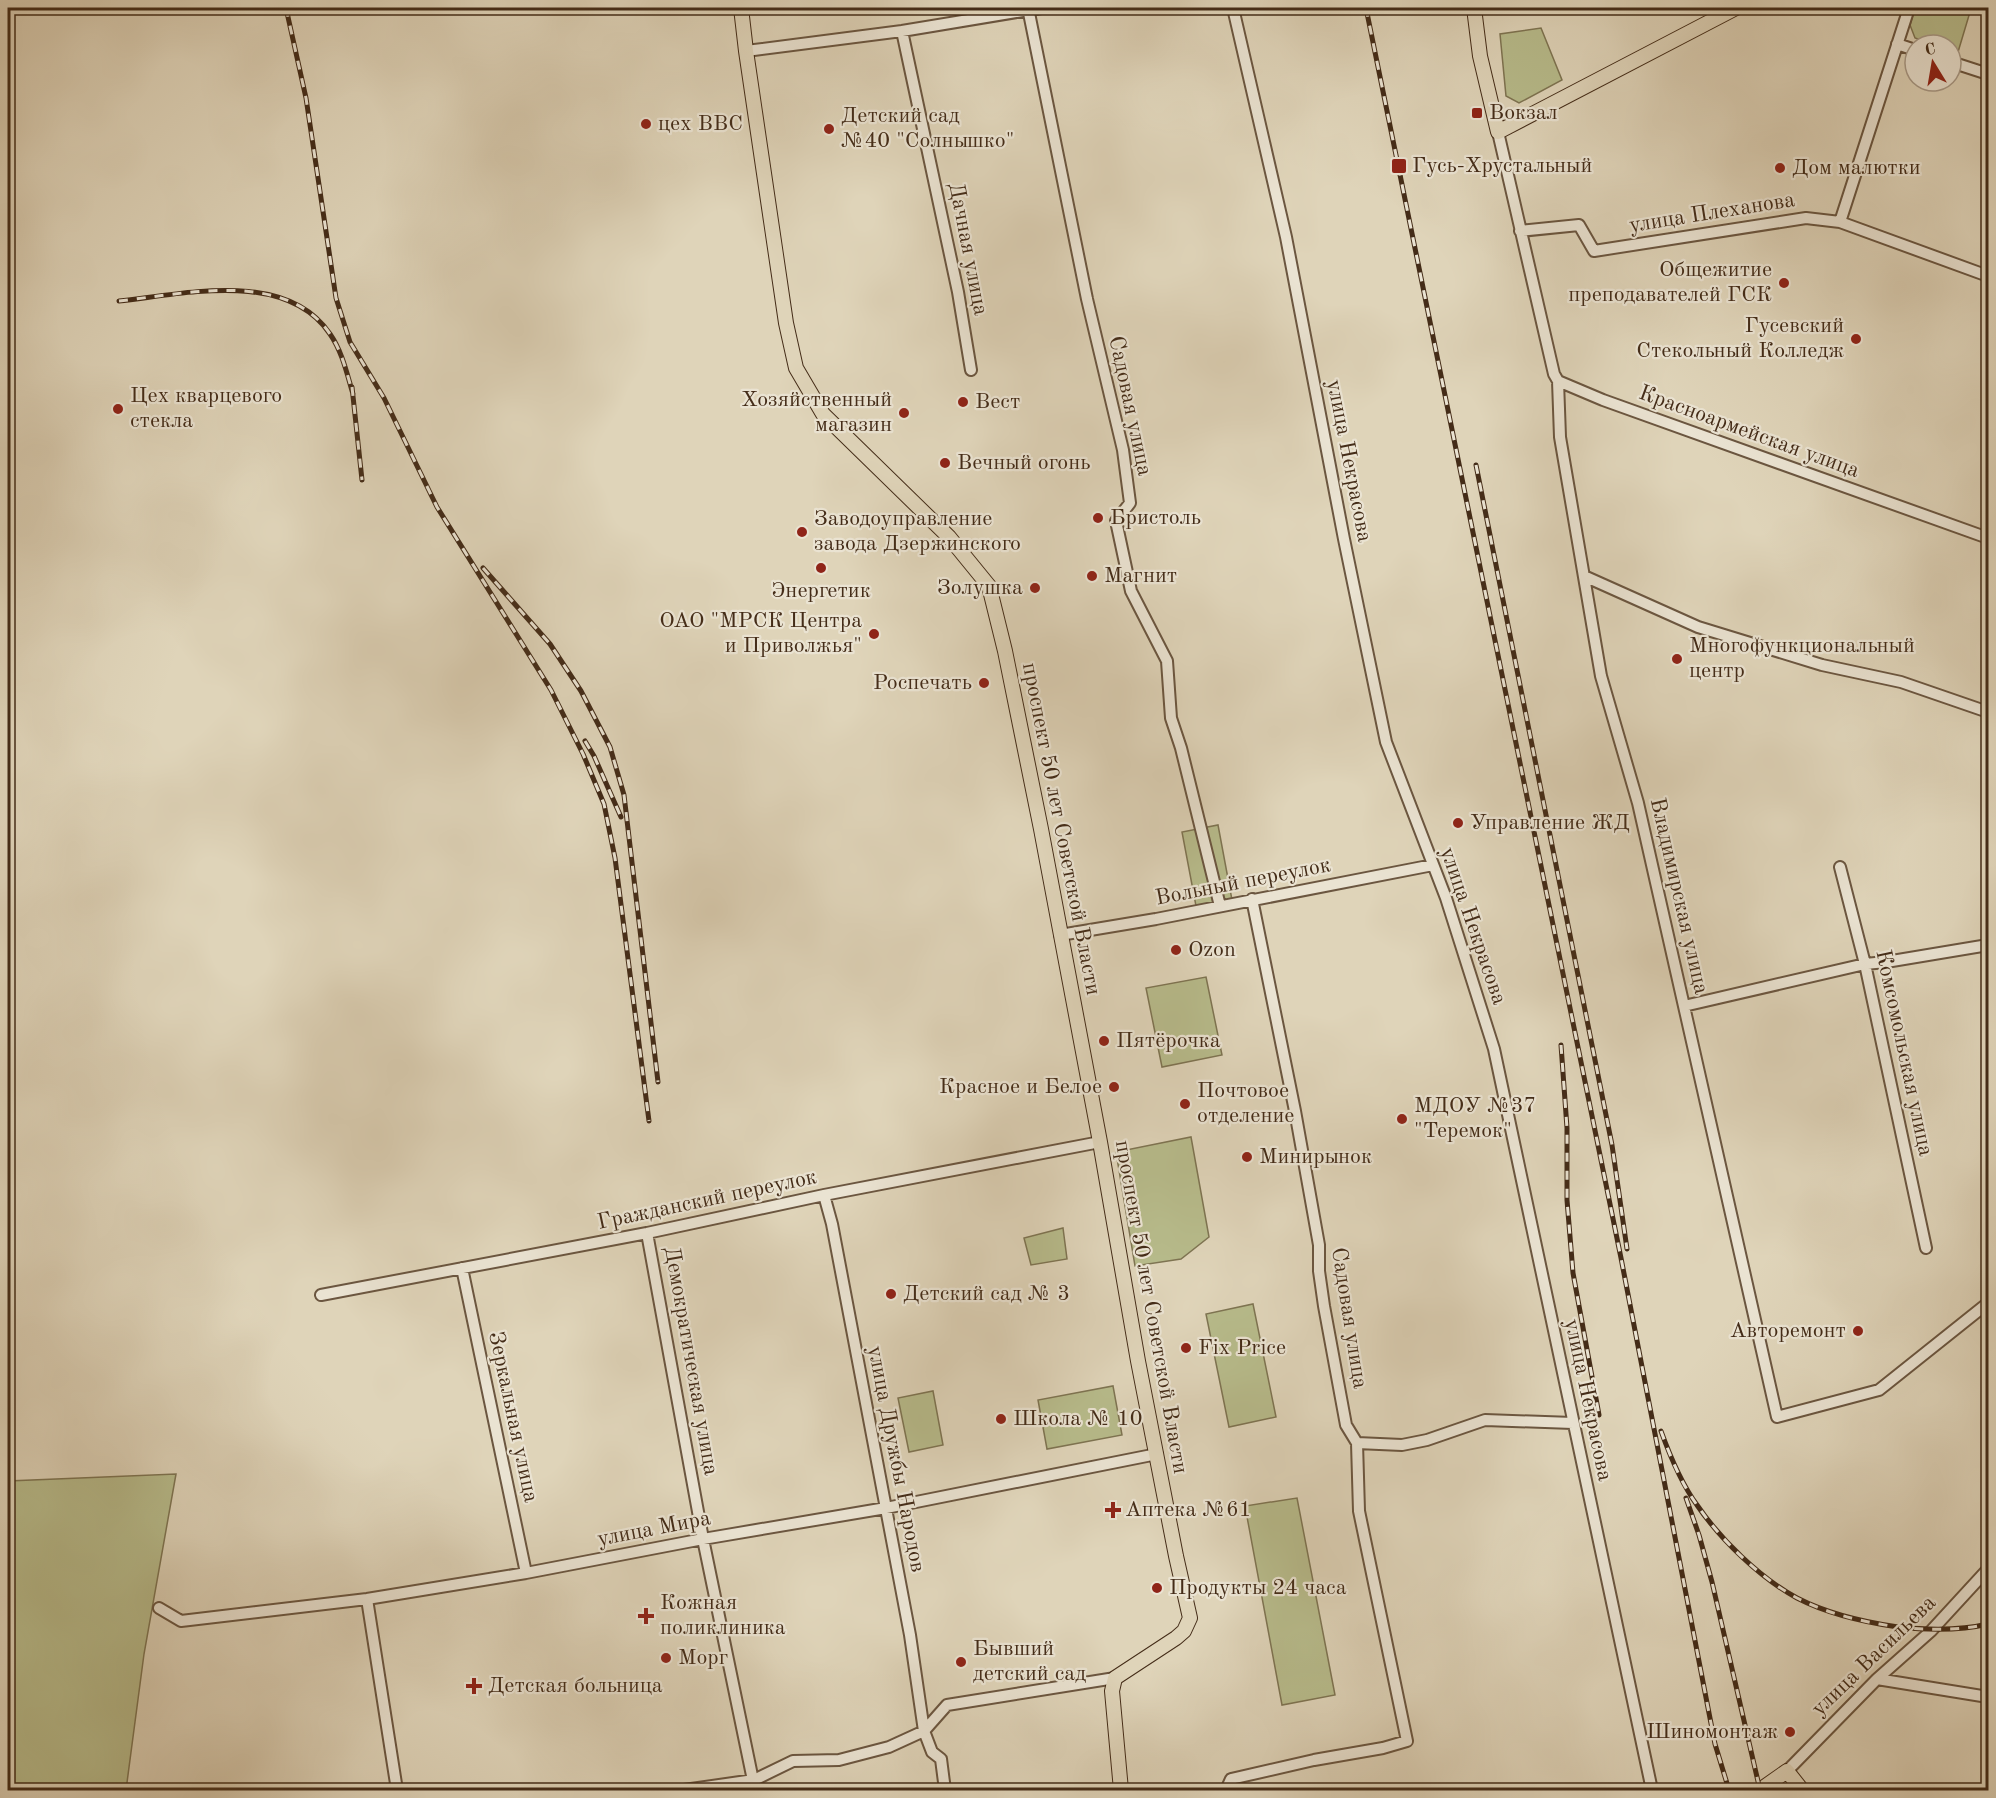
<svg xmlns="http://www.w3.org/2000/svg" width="1996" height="1798" viewBox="0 0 1996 1798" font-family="'Old Standard TT',serif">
  <rect width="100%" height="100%" fill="#dfd4b9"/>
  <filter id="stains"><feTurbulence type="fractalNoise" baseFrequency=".00333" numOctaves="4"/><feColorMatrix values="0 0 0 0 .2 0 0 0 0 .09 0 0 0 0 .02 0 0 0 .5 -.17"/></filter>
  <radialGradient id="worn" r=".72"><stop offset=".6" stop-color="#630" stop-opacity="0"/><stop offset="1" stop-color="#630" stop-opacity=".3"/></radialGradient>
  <!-- green -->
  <path fill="#b7bb8b" stroke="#7e7452" stroke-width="1.5" d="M1915,8h40l15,4 -12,40 -7,-2v-5h-15l-21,-7 -5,-13z
    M1541,28l21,52 -43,23 -13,-7 -6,-62z
    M1218,825l14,75 -36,6 -14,-74z
    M1206,977l16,78 -60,12 -16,-79z
    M1191,1137l18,100 -28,22 -46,7 -19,-114z
    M1063,1228l4,31 -36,6 -7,-27z
    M1253,1304l23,113 -47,10 -23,-113z
    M1113,1386l9,49 -75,14 -9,-49z
    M933,1391l10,54 -34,7 -11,-54z
    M176,1474l-32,180 -18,136h-118v-309z
    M1297,1498l38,197 -53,10 -37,-199z"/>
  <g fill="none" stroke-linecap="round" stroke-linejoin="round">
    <defs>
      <path id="minor" d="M1028,8l59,291 36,151 7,53 -14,18 15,70 36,70 4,57 10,30 39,158
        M1233,8l53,229 58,302 42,203 60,156 48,151 158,741
        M902,31l56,261 13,78
        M1897,44l18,6
        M746,51l156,-20 139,-23
        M1951,62l37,12
        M1498,132l56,242 4,7 45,19 385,138
        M1840,222l69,-214
        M1520,231l59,-6 15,26 212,-33 34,4 148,54
        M1558,381l2,56 41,239 37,127 139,614 102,-27 109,-87
        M1584,576l114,51 124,38 79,17 87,30
        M1840,867l25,97 61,284
        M1060,935l96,-16 277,-54
        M1684,1006l181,-42 21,-2 102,-17
        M824,1195l8,29 78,411 14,96 8,21 9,7 4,31
        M647,1233l56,306 52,251
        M462,1268l64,305
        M321,1295l326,-62 177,-38 276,-53
        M1357,1443l45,2 25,-5 58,-20 88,3
        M367,1599l30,191
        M159,1608l22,13 186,-22 159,-26 177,-34 183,-31 271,-54
        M1877,1679l111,18
        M1787,1771l90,-92 54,-48 57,-62
        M684,1790l70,-10 39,-19 46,-1 50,-13 35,-16 23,-26 168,-27
        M1226,1790l5,-11 83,-19 69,-12 24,-7 -48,-230 -2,-68 -11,-18 -22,-119 -5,-35v-26l-24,-134 -43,-212"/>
      <path id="major" d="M741,8l5,43 40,272 10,45 27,46 126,123 40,49 16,65 36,178 59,313 38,219 38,195 14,62 -6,13 -8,7 -61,40 -3,13 9,99
        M1474,8l6,48 18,76 238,-124
        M1760,1790l27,-19 15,19"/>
    </defs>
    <!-- minor casing -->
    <use href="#minor" stroke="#6b5640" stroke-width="14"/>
    <!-- major casing -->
    <use href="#major" stroke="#442c18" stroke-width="16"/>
    <!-- minor -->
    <use href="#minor" stroke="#eae3d2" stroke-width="10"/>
    <!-- major -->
    <use href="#major" stroke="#dfd4b9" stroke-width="14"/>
    <defs>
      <path id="rail" d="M286,8l20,90 30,200 14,44 34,56 53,109 114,183 32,64 21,50 11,54 34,263
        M1366,8l255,1250 94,486 14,46
        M119,301c65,-7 167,-32 211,33 12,17 17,40 23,60
        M352,387l10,93
        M1476,465l136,680 15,104
        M483,568l67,76 31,47 29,56 14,48 34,287
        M585,741l9,15 27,61
        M1561,1045l6,83v72l6,73 26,142
        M1661,1431c9,25 20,52 36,74 23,34 63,73 100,93 31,16 66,24 101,29 30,3 61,4 90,-3
        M1686,1498l13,37 13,47 48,208"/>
    </defs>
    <!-- rail casing -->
    <use href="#rail" stroke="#442c18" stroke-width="5"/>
    <!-- rail -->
    <use href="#rail" stroke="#eae3d2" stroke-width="3" stroke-dasharray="9" stroke-linecap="butt"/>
  </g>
  <!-- markers -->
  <g fill="#8f2418" stroke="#eae3d2" stroke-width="2">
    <rect x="1471" y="107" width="12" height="12" rx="3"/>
    <circle cx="646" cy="124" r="6"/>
    <circle cx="829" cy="129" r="6"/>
    <rect x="1391" y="158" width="16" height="16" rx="3"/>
    <circle cx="1780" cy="168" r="6"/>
    <circle cx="1784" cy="283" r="6"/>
    <circle cx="1856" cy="339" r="6"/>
    <circle cx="963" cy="402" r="6"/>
    <circle cx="118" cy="409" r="6"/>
    <circle cx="904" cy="413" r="6"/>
    <circle cx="945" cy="463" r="6"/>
    <circle cx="1098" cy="518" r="6"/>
    <circle cx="802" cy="532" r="6"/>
    <circle cx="821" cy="568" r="6"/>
    <circle cx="1092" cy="576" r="6"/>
    <circle cx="1035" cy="588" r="6"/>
    <circle cx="874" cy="634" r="6"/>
    <circle cx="1677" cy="659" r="6"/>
    <circle cx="984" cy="683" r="6"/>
    <circle cx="1458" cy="823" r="6"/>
    <circle cx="1176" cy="950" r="6"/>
    <circle cx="1104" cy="1041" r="6"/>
    <circle cx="1114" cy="1087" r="6"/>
    <circle cx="1185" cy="1104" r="6"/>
    <circle cx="1402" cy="1119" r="6"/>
    <circle cx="1247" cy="1157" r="6"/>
    <circle cx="891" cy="1294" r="6"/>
    <circle cx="1858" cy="1331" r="6"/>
    <circle cx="1186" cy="1348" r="6"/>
    <circle cx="1001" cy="1419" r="6"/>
    <path d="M1110 1501h6v6h6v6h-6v6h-6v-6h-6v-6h6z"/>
    <circle cx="1157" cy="1588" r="6"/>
    <path d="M643 1607h6v6h6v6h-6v6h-6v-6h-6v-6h6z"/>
    <circle cx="666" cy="1658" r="6"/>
    <circle cx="961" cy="1662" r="6"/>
    <path d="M471 1677h6v6h6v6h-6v6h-6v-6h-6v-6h6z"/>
    <circle cx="1790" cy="1732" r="6"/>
  </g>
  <g text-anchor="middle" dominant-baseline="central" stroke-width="4.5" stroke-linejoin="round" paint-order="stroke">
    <!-- poi labels -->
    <g font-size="22" fill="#442c18" stroke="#eae3d2" text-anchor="start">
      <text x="1489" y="113">Вокзал</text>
      <text x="841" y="116">Детский сад<tspan x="841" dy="25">№40 "Солнышко"</tspan></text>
      <text x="658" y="124">цех ВВС</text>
      <text x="1412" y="166">Гусь-Хрустальный</text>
      <text x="1792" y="168">Дом малютки</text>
      <text x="1772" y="270" text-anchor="end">Общежитие<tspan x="1772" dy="25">преподавателей ГСК</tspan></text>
      <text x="1844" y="326" text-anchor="end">Гусевский<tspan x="1844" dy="25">Стекольный Колледж</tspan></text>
      <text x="130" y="396">Цех кварцевого<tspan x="130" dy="25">стекла</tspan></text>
      <text x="892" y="400" text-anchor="end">Хозяйственный<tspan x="892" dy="25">магазин</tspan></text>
      <text x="975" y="402">Вест</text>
      <text x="957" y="463">Вечный огонь</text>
      <text x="1110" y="518">Бристоль</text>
      <text x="814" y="519">Заводоуправление<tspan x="814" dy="25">завода Дзержинского</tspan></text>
      <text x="1104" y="576">Магнит</text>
      <text x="1023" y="588" text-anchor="end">Золушка</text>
      <text x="821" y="591" text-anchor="middle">Энергетик</text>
      <text x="862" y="621" text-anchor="end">ОАО "МРСК Центра<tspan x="862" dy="25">и Приволжья"</tspan></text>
      <text x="1689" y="646">Многофункциональный<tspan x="1689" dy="25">центр</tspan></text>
      <text x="972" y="683" text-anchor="end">Роспечать</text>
      <text x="1470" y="823">Управление ЖД</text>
      <text x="1188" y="950">Ozon</text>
      <text x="1116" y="1041">Пятёрочка</text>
      <text x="1102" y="1087" text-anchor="end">Красное и Белое</text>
      <text x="1197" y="1091">Почтовое<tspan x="1197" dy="25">отделение</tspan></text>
      <text x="1414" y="1106">МДОУ №37<tspan x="1414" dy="25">"Теремок"</tspan></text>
      <text x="1259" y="1157">Минирынок</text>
      <text x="903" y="1294">Детский сад № 3</text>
      <text x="1846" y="1331" text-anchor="end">Авторемонт</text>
      <text x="1198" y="1348">Fix Price</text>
      <text x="1013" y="1419">Школа № 10</text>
      <text x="1125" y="1510">Аптека №61</text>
      <text x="1169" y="1588">Продукты 24 часа</text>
      <text x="660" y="1603">Кожная<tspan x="660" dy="25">поликлиника</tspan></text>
      <text x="973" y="1649">Бывший<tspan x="973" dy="25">детский сад</tspan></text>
      <text x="678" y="1658">Морг</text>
      <text x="488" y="1686">Детская больница</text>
      <text x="1778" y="1732" text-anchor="end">Шиномонтаж</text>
    </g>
    <!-- street labels -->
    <g font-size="22" fill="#442c18" stroke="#eae3d2">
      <text transform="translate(1712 213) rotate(-9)">улица Плеханова</text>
      <text transform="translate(968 249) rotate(79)">Дачная улица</text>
      <text transform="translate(1130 406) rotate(78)">Садовая улица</text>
      <text transform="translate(1749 432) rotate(20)">Красноармейская улица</text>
      <text transform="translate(1349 461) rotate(79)">улица Некрасова</text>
      <text transform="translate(1061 829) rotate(79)">проспект 50 лет Советской Власти</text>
      <text transform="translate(1243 882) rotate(-11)">Вольный переулок</text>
      <text transform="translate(1679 896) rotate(77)">Владимирская улица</text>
      <text transform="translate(1473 926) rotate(71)">улица Некрасова</text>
      <text transform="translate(1904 1053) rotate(78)">Комсомольская улица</text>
      <text transform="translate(707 1200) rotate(-12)">Гражданский переулок</text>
      <text transform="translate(1151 1307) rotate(80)">проспект 50 лет Советской Власти</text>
      <text transform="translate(1349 1318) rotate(81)">Садовая улица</text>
      <text transform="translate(691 1361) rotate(80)">Демократическая улица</text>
      <text transform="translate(1588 1400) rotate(78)">улица Некрасова</text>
      <text transform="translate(513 1417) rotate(78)">Зеркальная улица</text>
      <text transform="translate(896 1459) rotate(79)">улица Дружбы Народов</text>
      <text transform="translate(654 1529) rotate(-11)">улица Мира</text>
      <text transform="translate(1874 1656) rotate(-44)">улица Васильева</text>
    </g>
  </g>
  <!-- margin -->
  <rect width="1996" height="1798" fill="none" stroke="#dfd4b9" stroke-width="30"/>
  <rect x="9" y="9" width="1978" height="1780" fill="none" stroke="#442c18" stroke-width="3"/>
  <rect x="15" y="15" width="1966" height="1768" fill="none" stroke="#442c18" stroke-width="1.5"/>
  <!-- north arrow -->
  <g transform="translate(1933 63) rotate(349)"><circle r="28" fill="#eae3d2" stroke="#a89a88" stroke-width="1.5"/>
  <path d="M0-4.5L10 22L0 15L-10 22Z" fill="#8f2418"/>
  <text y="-9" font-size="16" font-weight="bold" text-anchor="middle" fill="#442c18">С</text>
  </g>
  <rect width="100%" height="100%" filter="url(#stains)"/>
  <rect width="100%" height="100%" fill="url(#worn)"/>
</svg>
